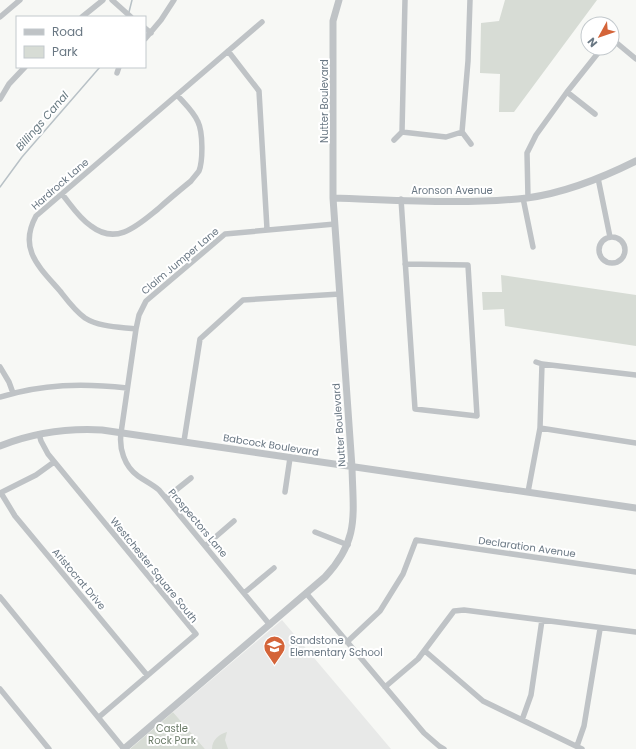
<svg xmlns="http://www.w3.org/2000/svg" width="636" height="749" viewBox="0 0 636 749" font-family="Poppins,sans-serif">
  <rect width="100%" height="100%" fill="#f7f8f5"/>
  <!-- built -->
  <path fill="#e8e9e8" d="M282,620l109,129h-186l-32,-37z"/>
  <!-- green -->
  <path fill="#d7dcd5" d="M505,0h92l-83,112h-15l1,-38 -20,-1 1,-50 18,-2z
    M501,275l135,20v51l-131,-20 -1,-17 -21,1 -1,-18h20z
    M173,712l32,37h-75z
    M227,732l-2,8 3,9h-16c0,-9 7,-15 15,-17z"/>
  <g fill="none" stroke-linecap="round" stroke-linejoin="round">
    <!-- stream -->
    <path stroke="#b8c1c6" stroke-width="1.5" d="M129,12l3,-12
      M0,187l22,-30 78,-90"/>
    <!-- minor -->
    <path stroke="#bfc3c6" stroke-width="5.5" d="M112,0l19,17
      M0,17l20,-17
      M82,17l21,-17
      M145,28l6,5
      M145,39l16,-19 13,-20
      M612,39l24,20
      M228,51l31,40 8,138
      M117,73l2,-6
      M567,92l28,22
      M0,99l9,-15 16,-17
      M402,132l3,-132
      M402,132l44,5 16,-5
      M462,132l6,-71 2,-61
      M462,132l9,12
      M394,140l8,-8
      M598,178l12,59
      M62,194c9,11 17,24 29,32 26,20 47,-1 67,-17 11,-10 22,-19 33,-28 2,-3 6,-7 8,-10 4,-10 4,-39 -1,-49 -4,-10 -14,-19 -21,-27
      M523,198l10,49
      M528,198l-1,-45 9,-18 31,-43 35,-44
      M401,199l14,210 62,7 -9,-151 -63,-1
      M599 250a13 13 0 1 1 26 0a13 13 0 1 1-26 0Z
      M136,329c-16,-2 -37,-2 -51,-11 -10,-7 -18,-18 -25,-27 -21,-24 -42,-42 -24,-75l226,-194
      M536,362l6,2 94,11
      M0,367l9,15 4,11
      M0,397c43,-13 82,-14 127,-9
      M540,428l96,15
      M39,434l2,7 7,13 148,180 -97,83
      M184,441l16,-102 43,-39 97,-6
      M285,492l5,-34
      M528,492l12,-64 2,-64
      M0,493l36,-18 18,-13
      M1,493l14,23 132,159
      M166,498l25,-20
      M315,532l33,13
      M205,546l29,-25
      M244,593l30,-25
      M306,593l118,140 15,13 5,3
      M0,597l124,152
      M270,625l-111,-135c-7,-6 -14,-9 -21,-14 -14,-10 -19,-28 -17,-43l15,-104 3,-14 7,-14 79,-67 110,-10
      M347,642l33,-31 23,-37 13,-34 220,32
      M425,651l58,50 99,48
      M385,687l33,-28 36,-48 10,-1 172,22
      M0,689l49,60
      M522,720l9,-25 11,-75
      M577,746l7,-20 16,-97"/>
    <!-- tertiary -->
    <path stroke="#bfc3c6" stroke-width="7" d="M333,198c65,2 131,7 194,0 37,-5 77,-21 109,-37
      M0,446c33,-13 66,-18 102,-16l534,78
      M124,749l201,-172c35,-37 28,-63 27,-110l-19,-269v-177l6,-21"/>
  </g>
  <!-- icons -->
  <defs>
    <symbol id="school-pin" viewBox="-11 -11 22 30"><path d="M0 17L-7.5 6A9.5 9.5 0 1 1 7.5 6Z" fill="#d46439" stroke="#fff"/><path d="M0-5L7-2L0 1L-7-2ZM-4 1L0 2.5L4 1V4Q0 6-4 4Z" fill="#fff"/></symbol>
  </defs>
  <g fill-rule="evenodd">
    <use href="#school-pin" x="262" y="634" width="25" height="34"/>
  </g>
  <g text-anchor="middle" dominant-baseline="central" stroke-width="4" stroke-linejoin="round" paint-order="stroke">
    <!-- street labels -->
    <g font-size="10" fill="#697783" stroke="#fff">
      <text transform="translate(324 101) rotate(-90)">Nutter Boulevard</text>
      <text transform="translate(60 184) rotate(-41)">Hardrock Lane</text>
      <text x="452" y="190">Aronson Avenue</text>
      <text transform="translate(180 261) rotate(-40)">Claim Jumper Lane</text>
      <text transform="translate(339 425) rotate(-94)">Nutter Boulevard</text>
      <text transform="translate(271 445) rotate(9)">Babcock Boulevard</text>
      <text transform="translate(198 523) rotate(50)">Prospectors Lane</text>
      <text transform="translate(527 547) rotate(8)">Declaration Avenue</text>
      <text transform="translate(154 570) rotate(51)">Westchester Square South</text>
      <text transform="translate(79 579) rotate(50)">Aristocrat Drive</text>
    </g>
    <!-- poi labels -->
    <g font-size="10" fill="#697783" stroke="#fff" text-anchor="start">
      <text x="290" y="640">Sandstone<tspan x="290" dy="12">Elementary School</tspan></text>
    </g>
    <!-- park labels -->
    <g font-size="10" fill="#6b7b68" stroke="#fff">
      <text x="172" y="728">Castle<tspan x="172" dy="12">Rock Park</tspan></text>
    </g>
    <!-- water labels -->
    <g font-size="11" font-style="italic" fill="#65777f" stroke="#fff">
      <text transform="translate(42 121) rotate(-49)">Billings Canal</text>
    </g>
  </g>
  <!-- legend -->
  <rect x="16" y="16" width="130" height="52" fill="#ffffff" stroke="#c3c9cd"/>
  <rect x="24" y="29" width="20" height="6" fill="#bfc3c6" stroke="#c3c9cd"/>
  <text x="52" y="36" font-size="12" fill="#697783">Road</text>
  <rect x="24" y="46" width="20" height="12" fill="#d7dcd5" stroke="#c3c9cd"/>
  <text x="52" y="56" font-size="12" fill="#697783">Park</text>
  <!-- north arrow -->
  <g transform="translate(600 36) rotate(230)"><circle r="19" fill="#ffffff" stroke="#c3c9cd"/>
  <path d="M0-3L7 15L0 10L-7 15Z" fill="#d46439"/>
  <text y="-6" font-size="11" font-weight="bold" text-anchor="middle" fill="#697783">N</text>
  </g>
</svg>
